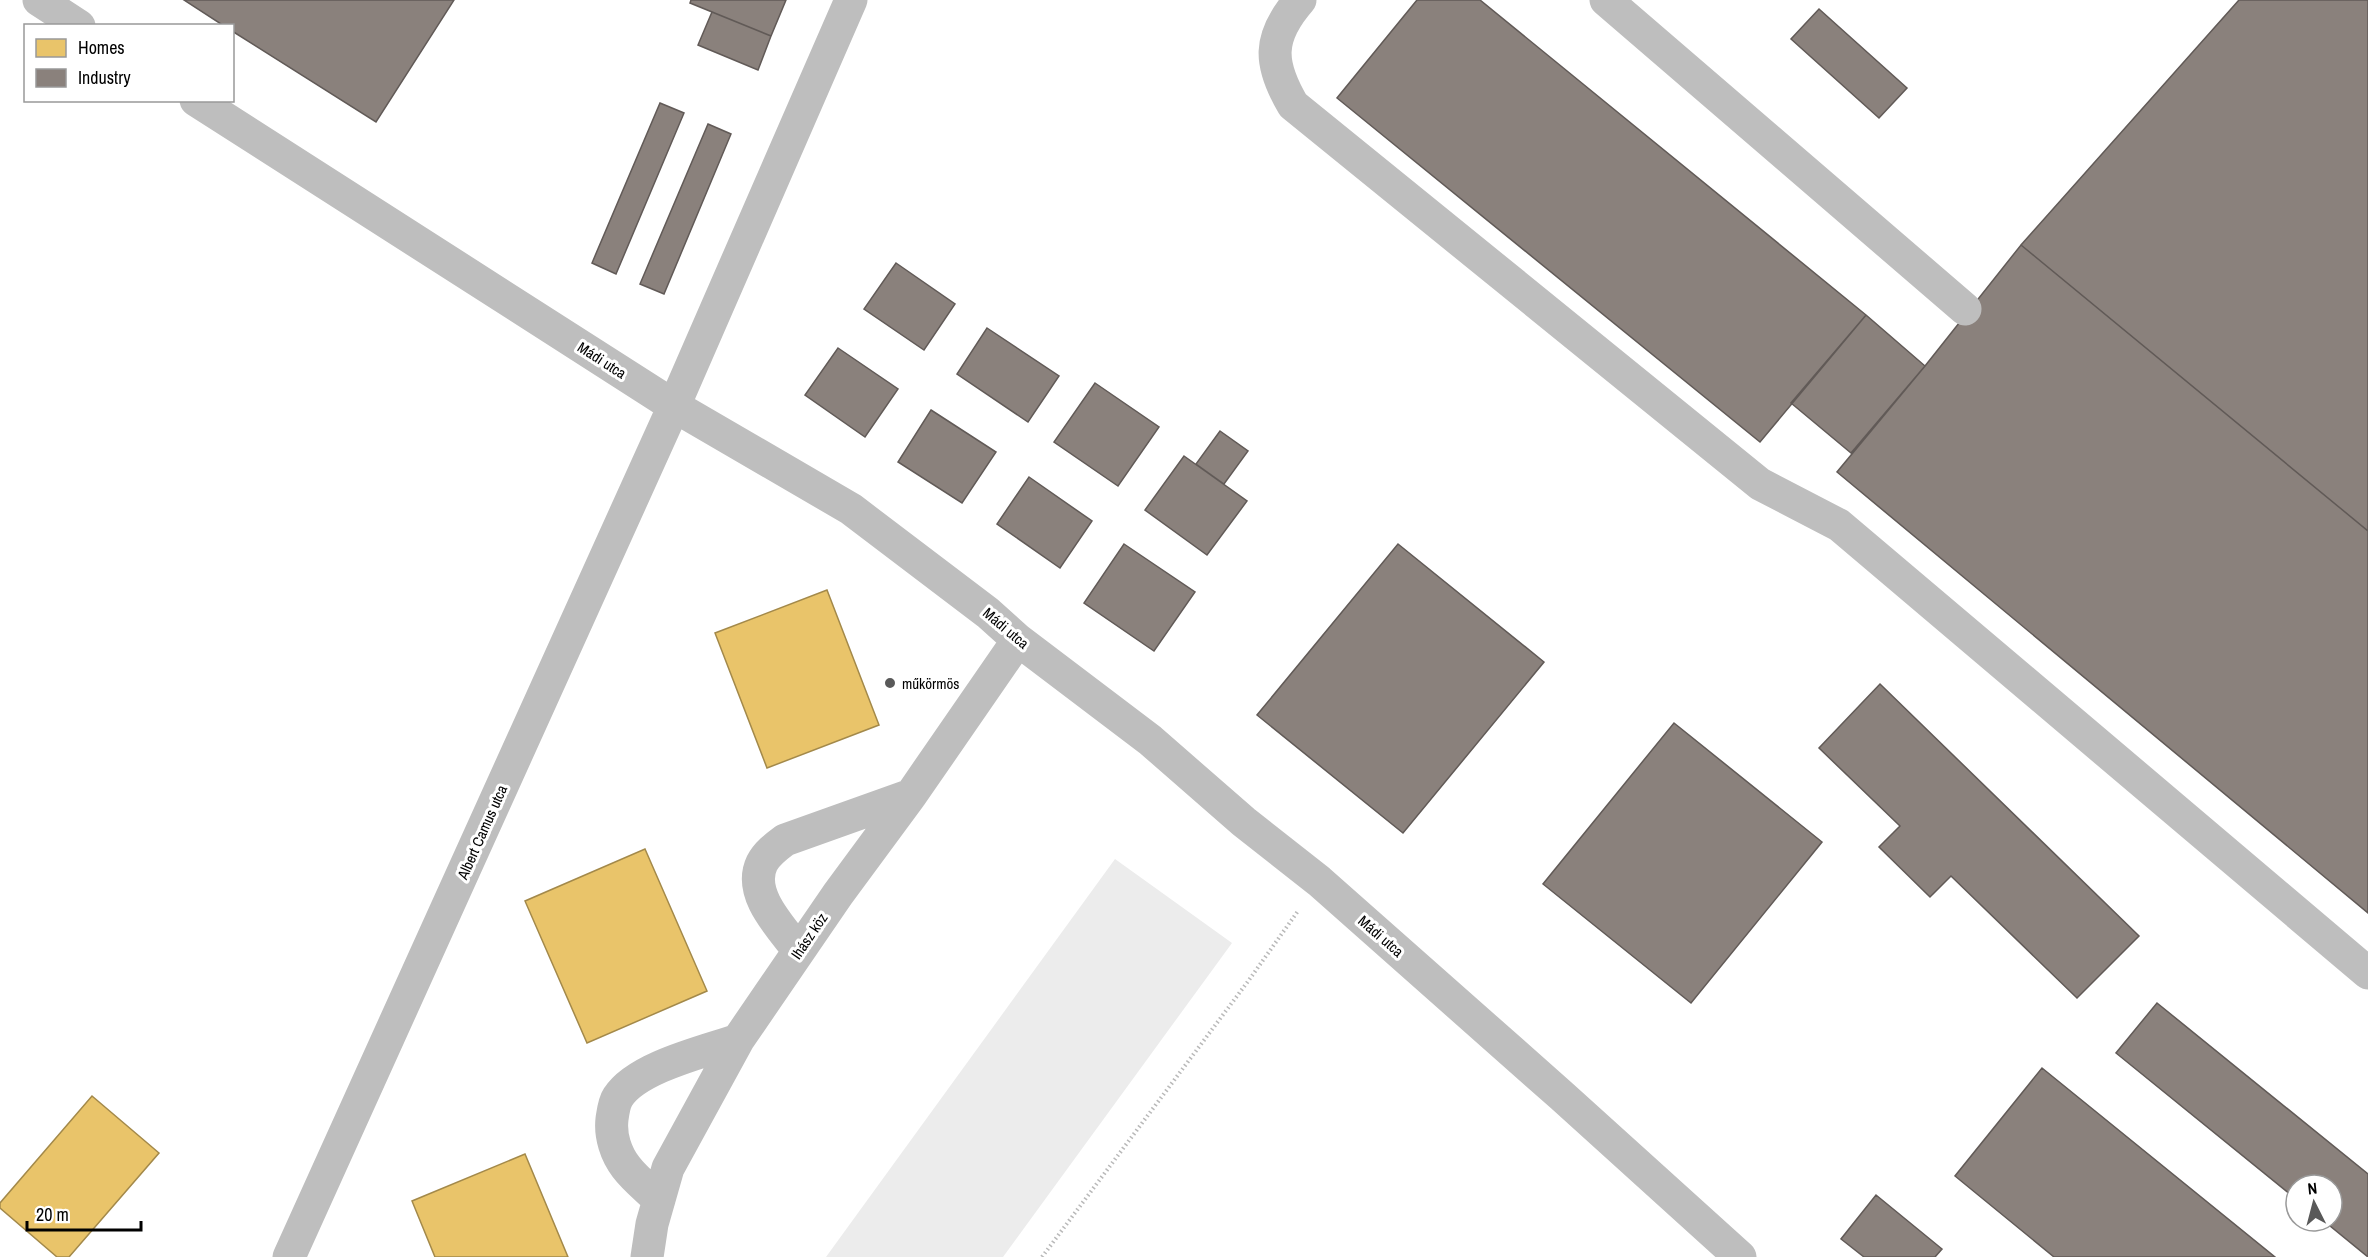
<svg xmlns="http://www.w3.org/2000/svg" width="2368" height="1257" viewBox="0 0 2368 1257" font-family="'Archivo Narrow',sans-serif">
  <rect width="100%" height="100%" fill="#fff"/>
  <!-- green -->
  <path fill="#ececec" d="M1115,859l117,84 -229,314h-177z"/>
  <!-- homes -->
  <path fill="#e9c46a" stroke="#a3894a" stroke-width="1.5" d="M827,590l52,135 -112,43 -52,-135z
    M645,849l62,142 -120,52 -62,-142z
    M92,1096l67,57 -90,104h-12l-57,-49v-5z
    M525,1154l43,103h-133l-23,-56z"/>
  <!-- industry -->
  <path fill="#8a817c" stroke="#615a57" stroke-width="1.5" d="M184,0h270l-78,122 -144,-91v-5h-8z
    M691,0h95l-15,36 -81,-33z
    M1417,0h63l386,315 -106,127 -423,-344z
    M2239,0h129v531l-347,-286z
    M1819,9l88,79 -28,30 -88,-79z
    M712,12l59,24 -13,34 -60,-25z
    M660,103l24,10 -68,161 -24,-11z
    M708,124l23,10 -67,160 -24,-10z
    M2021,245l347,286v382l-531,-441 88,-106z
    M896,263l59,41 -31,46 -60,-41z
    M1866,315l59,51 -74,87 -60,-50z
    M987,328l72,48 -31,46 -71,-48z
    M838,348l60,41 -33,48 -60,-42z
    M1095,383l64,44 -41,59 -64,-44z
    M931,410l65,42 -34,51 -64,-41z
    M1220,431l28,20 -24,33 -28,-20z
    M1184,456l63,45 -40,54 -62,-45z
    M1029,477l63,44 -32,47 -63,-44z
    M1124,544l71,48 -41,59 -70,-48z
    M1398,544l146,118 -141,171 -146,-118z
    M1880,684l259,252 -62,62 -126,-122 -21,21 -51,-50 21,-21 -81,-78z
    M1674,723l148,119 -131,161 -148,-119z
    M2157,1003l211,171v83l-44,-36h8v-36h-36v14l-180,-146z
    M2042,1068l233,189h-221l-99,-81z
    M1876,1195l66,54 -7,8h-71l-23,-18z"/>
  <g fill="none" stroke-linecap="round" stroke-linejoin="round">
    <!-- path -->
    <path stroke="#b9b9b9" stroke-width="4" stroke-dasharray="1.5 3" stroke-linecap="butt" d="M1042,1257l207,-277 49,-69"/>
    <!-- minor -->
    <path stroke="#bebebe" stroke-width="33" d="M39,0l40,26
      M1300,0c-33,38 -31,64 -7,105l467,379 79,41 529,448
      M1606,0l359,309
      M196,100l478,306 177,103 137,104 30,27 132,100 94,82 75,59 243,215 178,161
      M799,951c-17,-23 -52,-57 -37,-88 5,-10 15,-17 23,-23l126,-45
      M659,1200c-11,-11 -24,-21 -33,-33 -10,-13 -16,-31 -14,-48 1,-7 2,-16 6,-22 19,-30 88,-46 120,-57
      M289,1257l385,-851 177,-406
      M647,1257l5,-33 16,-56 70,-128 100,-146 73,-99 107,-155"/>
  </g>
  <!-- markers -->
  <circle fill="#595959" stroke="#fff" stroke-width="2" cx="890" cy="683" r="6"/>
  <g text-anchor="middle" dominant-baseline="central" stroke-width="6" stroke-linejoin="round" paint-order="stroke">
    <!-- street labels -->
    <g font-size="15" fill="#000" stroke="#fff">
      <text transform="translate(602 360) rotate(33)">Mádi utca</text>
      <text transform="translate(1006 628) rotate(40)">Mádi utca</text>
      <text transform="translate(482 832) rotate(-66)">Albert Camus utca</text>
      <text transform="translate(809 936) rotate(-56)">Ihász köz</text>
      <text transform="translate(1381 936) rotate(41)">Mádi utca</text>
    </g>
    <!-- poi labels -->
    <g font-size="15" fill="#000" stroke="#fff" text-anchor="start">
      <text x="902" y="683">műkörmös</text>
    </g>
  </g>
  <!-- legend -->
  <rect x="24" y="24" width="210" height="78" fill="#ffffff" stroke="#999999" stroke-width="1.5"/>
  <rect x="36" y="39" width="30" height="18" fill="#e9c46a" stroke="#999999" stroke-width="1.5"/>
  <text x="78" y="54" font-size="18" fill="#000000">Homes</text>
  <rect x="36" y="69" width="30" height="18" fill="#8a817c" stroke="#999999" stroke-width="1.5"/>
  <text x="78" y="84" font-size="18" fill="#000000">Industry</text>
  <!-- north arrow -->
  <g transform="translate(2314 1203) rotate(354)"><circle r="28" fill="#ffffff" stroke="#999999" stroke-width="1.5"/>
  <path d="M0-4.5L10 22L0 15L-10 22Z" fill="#595959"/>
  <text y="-9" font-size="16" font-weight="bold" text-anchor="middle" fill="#000000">N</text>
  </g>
  <!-- scale -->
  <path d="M27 1221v9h114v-9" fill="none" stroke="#000000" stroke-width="3"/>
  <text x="36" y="1221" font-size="18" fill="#000000" stroke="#ffffff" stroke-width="4.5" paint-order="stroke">20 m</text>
</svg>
